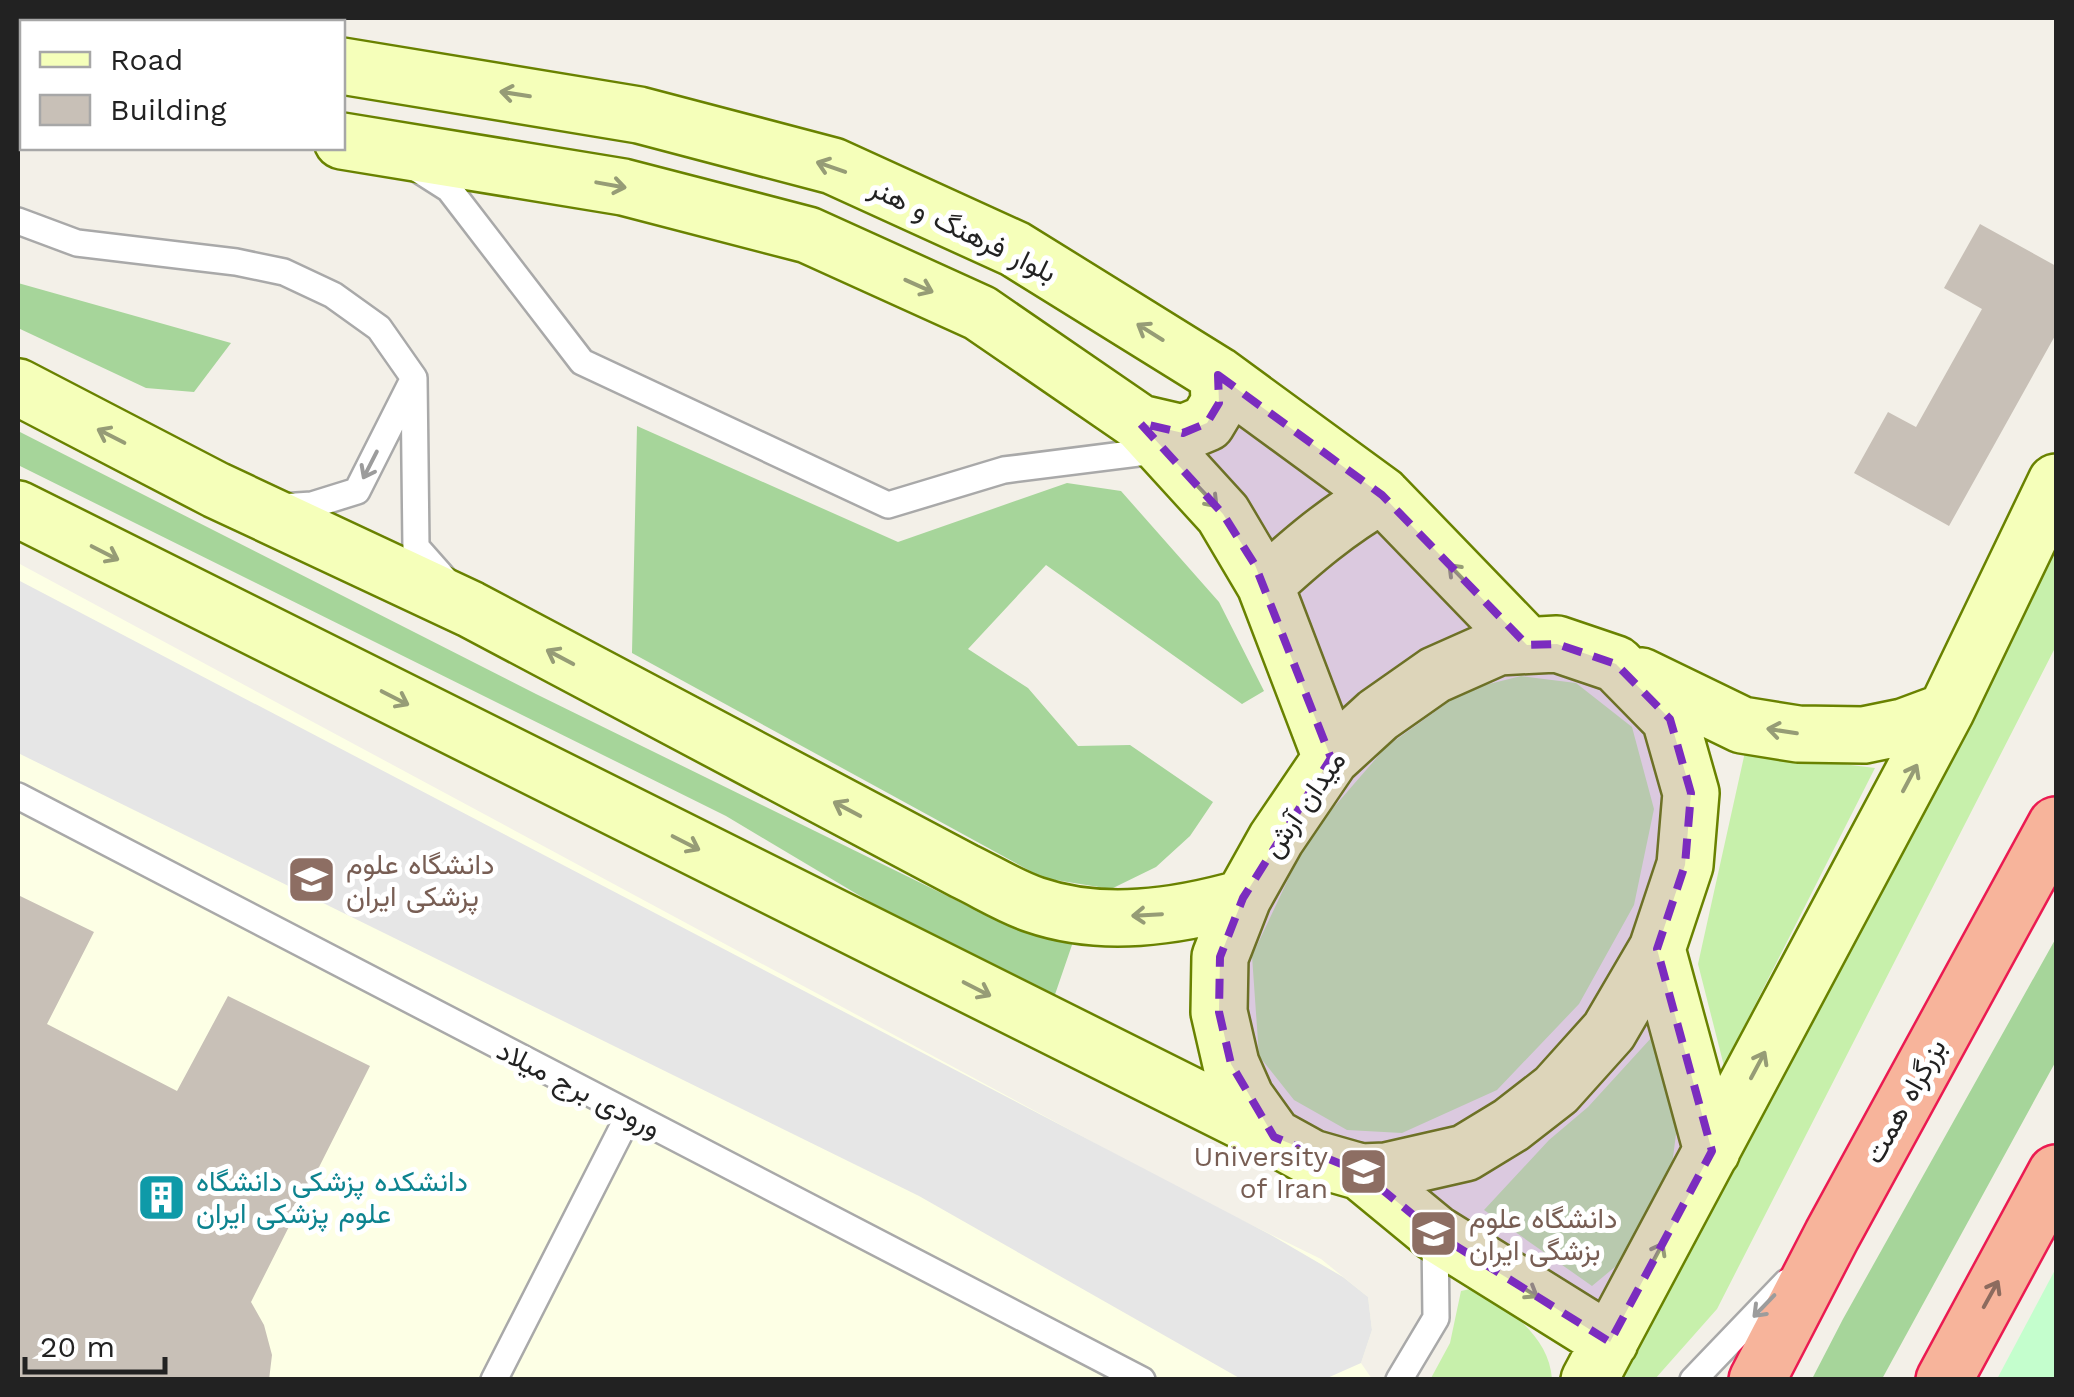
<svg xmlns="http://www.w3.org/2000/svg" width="2074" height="1397" viewBox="0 0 2074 1397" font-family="'Work Sans',Vazirmatn,sans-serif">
  <rect width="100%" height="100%" fill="#f3f0e8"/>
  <!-- education -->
  <path fill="#fdffe5" d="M18,563l1175,633 128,63 47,38 4,33 -11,33 11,16h-1354z"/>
  <!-- grass -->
  <path fill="#c7f0ab" d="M2056,539v107l-339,663 -62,70 -37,1z
    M1521,676l55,7 56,44 22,82 -20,96 -55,99 -82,86 -95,43 -55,-3 -53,-30 -35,-44 -7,-100 56,-119 78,-90 79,-57z
    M1745,752l130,16 -151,298 -26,-102z
    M1652,1037l17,35 9,47 -9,69 -36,64 -41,34 -108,-76 65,-70 39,-33z
    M1479,1287c31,25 70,49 73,92l-122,1 20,-37 11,-52z"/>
  <!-- forest -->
  <path fill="#a6d59a" d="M18,283l213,60 -37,49 -48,-4 -128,-60z
    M637,426l261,116 169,-59 54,8 98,111 45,89 -22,13 -196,-139 -78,84 60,39 50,58 52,-1 83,57 -23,34 -34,31 -45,22 -68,-11 -411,-225z
    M18,431l518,263 452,222 85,26 -23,67 -324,-193 -708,-351z
    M2056,938v123l-174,318h-70l31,-60z"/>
  <!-- park -->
  <path fill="#c4fecd" d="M2056,1268v111h-59z"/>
  <!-- parking -->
  <path fill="#e6e6e6" d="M18,580l1253,655 72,42 25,20 4,33 -11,33 -36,16h-84l-322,-183 -901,-443z"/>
  <!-- building -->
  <path fill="#c8c0b7" d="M1980,224l76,42v68l-107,192 -95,-53 34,-61 28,15 66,-118 -38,-21z
    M18,895l76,37 -47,92 130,67 51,-95 142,70 -119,236 13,23 8,30 -3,25h-251z"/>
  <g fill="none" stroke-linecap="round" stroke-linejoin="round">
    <defs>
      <path id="service" d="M416,168l33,21 133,173 306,143 116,-35 158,-20
        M18,221l59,22 159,19 48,10 49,23 46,33 35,50 2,169 31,35
        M281,507l31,-2 45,-14 55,-109
        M18,796l1124,584
        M494,1380l135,-265
        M1399,1380l37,-62 -1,-85
        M1693,1380l94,-98"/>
      <path id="secondary" d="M104,18l16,4
        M342,66l297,49 194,51 182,83 203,126 164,120 145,150
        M18,67l4,2
        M342,141l281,46 185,48 172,78 160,110 83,91 42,71 66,173
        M18,387l198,103 254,119 494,262c23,11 47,26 71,34 67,23 141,12 208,-7
        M1140,423l43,10 24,-10 12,-20 -1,-28
        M18,509l1254,627
        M1265,585c38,-35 72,-64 117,-90
        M1557,644l59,20 54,55 21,74 -6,72 -28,84 -48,82 -53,59 -45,35 -46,28 -79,18 -25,1 -49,-14 -38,-21 -28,-39 -15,-34 -12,-52 1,-55 23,-59 33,-59 55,-81 47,-43 57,-40 63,-28z
        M1641,676l101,49 56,9 66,1 39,-8 43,-16
        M1657,949l55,202
        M1361,1172l74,61 175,109
        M1589,1380l357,-669 110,-229"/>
      <path id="trunk" d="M1757,1380l75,-145 224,-410
        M1944,1380l112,-207"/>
    </defs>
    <!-- service casing -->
    <use href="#service" stroke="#a9a9a9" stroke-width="30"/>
    <!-- secondary casing -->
    <use href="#secondary" stroke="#698200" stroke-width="60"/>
    <!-- trunk casing -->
    <use href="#trunk" stroke="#eb1b51" stroke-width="60"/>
    <!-- service -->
    <use href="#service" stroke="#fff" stroke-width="25"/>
    <!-- secondary -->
    <use href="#secondary" stroke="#f5ffba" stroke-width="55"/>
    <!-- trunk -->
    <use href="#trunk" stroke="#f7b49b" stroke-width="55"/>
  </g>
  <!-- one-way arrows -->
  <defs><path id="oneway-shaft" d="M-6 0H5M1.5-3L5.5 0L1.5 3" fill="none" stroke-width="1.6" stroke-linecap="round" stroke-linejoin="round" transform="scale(2.5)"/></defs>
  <g stroke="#969c76">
    <use href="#oneway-shaft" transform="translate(515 94) rotate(-171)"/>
    <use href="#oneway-shaft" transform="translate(831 167) rotate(-161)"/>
    <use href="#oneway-shaft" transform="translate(611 185) rotate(10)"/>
    <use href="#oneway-shaft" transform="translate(919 286) rotate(24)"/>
    <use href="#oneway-shaft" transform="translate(1150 332) rotate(-148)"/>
    <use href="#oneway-shaft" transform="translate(111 436) rotate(-153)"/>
    <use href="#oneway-shaft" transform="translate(1207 496) rotate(47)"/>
    <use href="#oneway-shaft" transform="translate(105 553) rotate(27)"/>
    <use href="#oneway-shaft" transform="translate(1459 575) rotate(-134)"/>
    <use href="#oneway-shaft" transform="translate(560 657) rotate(-152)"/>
    <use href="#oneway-shaft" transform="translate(395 698) rotate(27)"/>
    <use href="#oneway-shaft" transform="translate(1782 731) rotate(-171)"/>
    <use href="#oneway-shaft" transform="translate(1910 778) rotate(-62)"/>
    <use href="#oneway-shaft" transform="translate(847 809) rotate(-152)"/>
    <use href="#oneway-shaft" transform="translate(686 843) rotate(27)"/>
    <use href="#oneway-shaft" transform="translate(1147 915) rotate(177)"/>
    <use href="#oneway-shaft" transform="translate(977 989) rotate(27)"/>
    <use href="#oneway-shaft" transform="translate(1758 1065) rotate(-62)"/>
    <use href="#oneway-shaft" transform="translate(1656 1256) rotate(-62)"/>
    <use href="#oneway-shaft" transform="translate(1525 1289) rotate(32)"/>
  </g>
  <g stroke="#9c9c9c">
    <use href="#oneway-shaft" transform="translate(370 465) rotate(117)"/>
    <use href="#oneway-shaft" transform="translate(1764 1306) rotate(134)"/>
  </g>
  <use stroke="#8c6b5e" href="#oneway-shaft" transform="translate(1991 1294) rotate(-61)"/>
  <!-- marked area -->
  <path fill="#7b2cbf" fill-opacity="0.2" stroke="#7b2cbf" stroke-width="8" stroke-dasharray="20 12" stroke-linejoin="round" d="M1218,375l164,120 145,150 30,-1 59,20 54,55 21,74 -6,72 -28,84 55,202 -102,191 -175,-109 -74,-61 -87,-35 -43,-73 -12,-52 1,-55 23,-59 88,-140 -76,-193 -32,-51 -83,-91 43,10 24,-10 12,-20z"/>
  <!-- icons -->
  <defs>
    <symbol id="university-square" viewBox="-11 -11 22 22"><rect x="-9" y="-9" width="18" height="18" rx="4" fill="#8d6e63" stroke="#fff"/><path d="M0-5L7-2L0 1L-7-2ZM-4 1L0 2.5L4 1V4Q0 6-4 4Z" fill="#fff"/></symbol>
    <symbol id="building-square" viewBox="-11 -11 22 22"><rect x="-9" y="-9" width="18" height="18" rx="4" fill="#0f9aa8" stroke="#fff"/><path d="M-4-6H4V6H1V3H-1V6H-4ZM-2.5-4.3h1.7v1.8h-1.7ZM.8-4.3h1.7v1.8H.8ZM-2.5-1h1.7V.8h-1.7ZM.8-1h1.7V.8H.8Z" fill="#fff"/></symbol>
  </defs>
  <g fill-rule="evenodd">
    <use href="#university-square" x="284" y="852" width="55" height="55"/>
    <use href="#university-square" x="1336" y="1144" width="55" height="55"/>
    <use href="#building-square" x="134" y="1170" width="55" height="55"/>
    <use href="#university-square" x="1406" y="1206" width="55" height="55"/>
  </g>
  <g text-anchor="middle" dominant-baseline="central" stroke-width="10" stroke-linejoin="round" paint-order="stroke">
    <!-- street labels -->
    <g font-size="28" fill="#222" stroke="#fff">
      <text transform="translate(963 230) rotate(26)">بلوار فرهنگ و هنر</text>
      <text transform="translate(1304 804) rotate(-55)">میدان آرش</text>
      <text transform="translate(579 1089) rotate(27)">ورودی برج میلاد</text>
      <text transform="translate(1905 1101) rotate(-61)">بزرگراه همت</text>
    </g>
    <!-- education labels -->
    <g font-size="28" fill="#785e54" stroke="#fff" text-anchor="start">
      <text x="346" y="864">دانشگاه علوم<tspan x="346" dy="32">پزشکی ایران</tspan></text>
      <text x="1328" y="1156" text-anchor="end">University<tspan x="1328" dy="32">of Iran</tspan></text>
      <text x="1469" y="1218">دانشگاه علوم<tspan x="1469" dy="32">بزشگى ايران</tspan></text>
    </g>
    <!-- culture labels -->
    <g font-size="28" fill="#0d838f" stroke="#fff" text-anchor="start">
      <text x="196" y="1181">دانشکده پزشکی دانشگاه<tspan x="196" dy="32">علوم پزشکی ایران</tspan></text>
    </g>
  </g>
  <!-- border -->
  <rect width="2074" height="1397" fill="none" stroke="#222222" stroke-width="40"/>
  <!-- legend -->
  <rect x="20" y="20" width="325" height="130" fill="#ffffff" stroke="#a7a7a7" stroke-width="2.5"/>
  <rect x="40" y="52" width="50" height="15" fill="#f5ffba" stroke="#a7a7a7" stroke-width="2.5"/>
  <text x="110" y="70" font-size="30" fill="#222222">Road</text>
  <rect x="40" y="95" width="50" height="30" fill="#c8c0b7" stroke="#a7a7a7" stroke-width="2.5"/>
  <text x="110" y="120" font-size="30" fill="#222222">Building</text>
  <!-- scale -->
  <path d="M25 1357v15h140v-15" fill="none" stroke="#222222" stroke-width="5"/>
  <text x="40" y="1357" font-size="30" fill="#222222" stroke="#ffffff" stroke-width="8" paint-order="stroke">20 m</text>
</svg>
